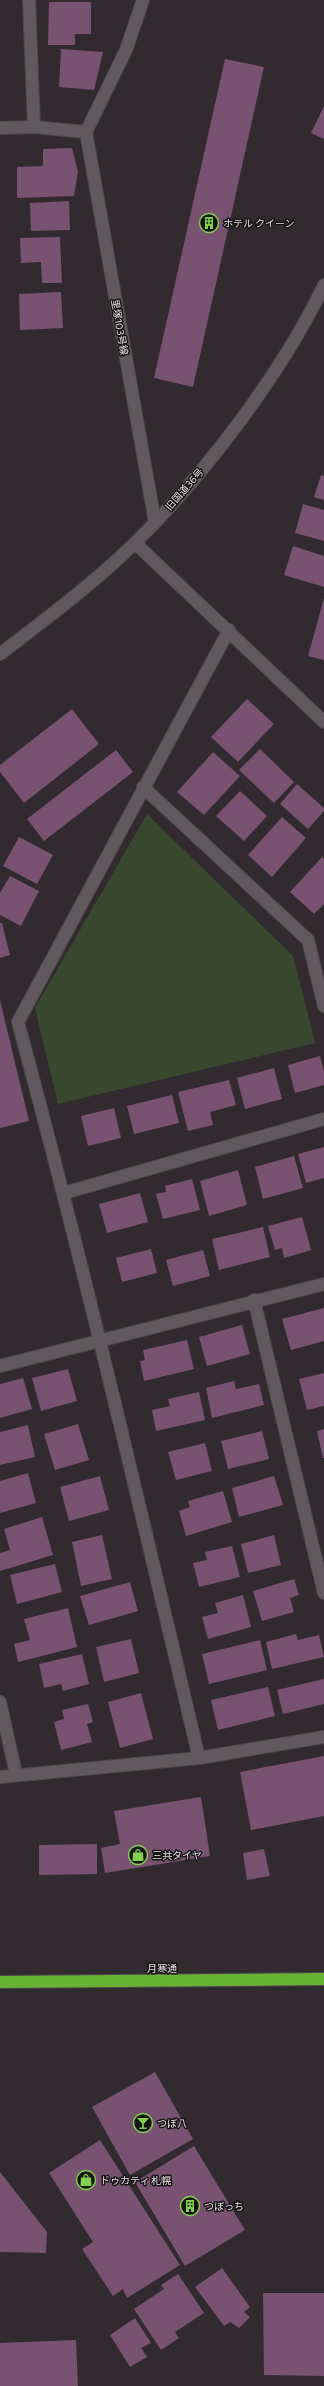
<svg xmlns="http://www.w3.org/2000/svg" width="324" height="2386" viewBox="0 0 324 2386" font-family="Commissioner,'Noto Sans JP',sans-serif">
  <rect width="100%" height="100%" fill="#312b2f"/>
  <!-- green -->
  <path fill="#38492f" d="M147,814l146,142 22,87 -257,61 -23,-96z"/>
  <!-- building -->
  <path fill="#795171" d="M49,2h42v32h-16v11h-27z
    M61,49l42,3 -9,38 -35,-3z
    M225,59l39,8 -71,320 -39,-9z
    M324,106v33l-13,-6z
    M72,148l6,24 -4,24 -57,2v-31l26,-1v-17z
    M69,201l1,29 -39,1 -1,-28z
    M60,237l2,46h-20l-1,-21 -20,1 -1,-25z
    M61,292l2,36 -43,2 -1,-36z
    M321,475l3,1v24l-10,-3z
    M303,504l21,6v31l-29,-8z
    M293,546l31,10v31l-40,-12z
    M324,598v62l-16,-4z
    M247,699l27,25 -36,38 -27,-25z
    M72,709l27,35 -75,59 -24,-31v-7z
    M260,749l34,33 -20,21 -35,-33z
    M116,750l17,22 -89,69 -17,-22z
    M213,752l27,24 -36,39 -27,-23z
    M297,784l27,24v3l-16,18 -28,-25z
    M240,791l27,25 -23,25 -28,-25z
    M282,817l24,21 -34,39 -24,-22z
    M19,837l34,18 -16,29 -34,-18z
    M322,857l2,2v45l-10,10 -24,-22z
    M10,876l29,15 -18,35 -21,-11v-22z
    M0,923h2l8,32 -10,3z
    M0,1000l29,121 -29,7z
    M320,1056l4,16v13l-29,8 -7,-28z
    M274,1068l8,31 -37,10 -8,-31z
    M229,1080l7,25 -26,7 3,13 -25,6 -10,-39z
    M172,1095l7,28 -45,11 -7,-28z
    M114,1108l7,30 -33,8 -7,-30z
    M324,1147v31l-18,5 -8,-29z
    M294,1156l9,32 -40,11 -8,-32z
    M238,1170l9,35 -38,11 -9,-35z
    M192,1179l8,31 -37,9 -7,-25 10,-2 -1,-6z
    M140,1193l8,29 -41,11 -8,-29z
    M302,1217l9,33 -27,8 -2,-10 -7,2 -7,-24z
    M263,1227l7,30 -51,13 -7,-31z
    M151,1249l6,24 -35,9 -6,-24z
    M203,1250l7,26 -37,10 -7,-26z
    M324,1308v33l-33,9 -9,-31z
    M242,1325l8,29 -43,12 -8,-29z
    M187,1340l7,29 -50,12 -4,-20 5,-1 -2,-10z
    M68,1369l9,32 -36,10 -9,-33z
    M324,1373v33l-17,4 -8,-31z
    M23,1378l9,31 -32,9v-34z
    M234,1381l2,8 23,-5 5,21 -52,13 -6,-30z
    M199,1392l6,28 -49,11 -4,-21 18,-4 -2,-7z
    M78,1424l11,36 -34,10 -11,-36z
    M28,1425l7,32 -35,8v-33z
    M324,1429v29h-1l-6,-27z
    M262,1431l7,28 -41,10 -7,-28z
    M205,1443l7,28 -36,9 -8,-28z
    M28,1473l8,30 -36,10v-32z
    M100,1476l9,34 -40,11 -9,-34z
    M274,1476l9,29 -44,12 -7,-29z
    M223,1491l9,31 -46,14 -7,-25 11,-4 -2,-6z
    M42,1517l11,38 -53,16v-18l10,-3 -6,-21z
    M102,1535l10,44 -31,7 -9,-44z
    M274,1535l7,30 -33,8 -7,-29z
    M232,1546l8,31 -41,10 -6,-24 14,-3 -2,-8z
    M55,1564l7,28 -45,12 -7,-29z
    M294,1579l5,16 -9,3 4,14 -32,9 -9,-30z
    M130,1582l8,29 -49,14 -9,-29z
    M243,1595l8,32 -43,12 -6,-22 16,-4 -3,-10z
    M68,1608l9,39 -59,15 -4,-18 16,-4 -6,-21z
    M296,1634l2,6 21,-5 5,22 -52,12 -6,-27z
    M131,1639l8,34 -35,9 -8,-35z
    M260,1640l7,30 -58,14 -7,-30z
    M82,1654l7,30 -26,7 -2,-7 -17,4 -5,-24z
    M324,1679v25l-41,10 -6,-24z
    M268,1687l7,29 -57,14 -7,-30z
    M141,1693l12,46 -33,9 -12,-46z
    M88,1704l5,18 -6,2 5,18 -31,8 -7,-28 10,-3 -2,-9z
    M324,1756v60l-73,14 -11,-58z
    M201,1797l9,59 -105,17 -4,-25 19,-4 -6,-33z
    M97,1844v30l-58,1v-30z
    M264,1849l6,27 -23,4 -4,-27z
    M155,2072l38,67 -63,36 -38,-68z
    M100,2140l80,125 -53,33 -4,-9 -10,7 -31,-47 11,-7 -44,-69z
    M194,2146l51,84 -60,36 -50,-84z
    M0,2172l47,60 -1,21 -46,-1z
    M222,2268l28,39 -6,5 6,5 -11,11 -9,-6 -6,4 -29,-39z
    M178,2274l26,39 -29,19 4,6 -18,12 -27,-41 30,-20 -3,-4z
    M263,2293h61v83l-60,-1z
    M135,2318l16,25 -10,5 6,9 -17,10 -20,-32z
    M76,2340l2,46h-78v-43z"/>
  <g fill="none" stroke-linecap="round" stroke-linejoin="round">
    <defs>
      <path id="street" d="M29,0l5,127
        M0,128l34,-1 52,5
        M86,132l69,390
        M86,132l40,-82 17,-50
        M143,787l165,153 16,66
        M64,1193l260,-74
        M254,1300l70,293
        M0,1366l324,-82
        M0,1702l16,72
        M199,1758c-58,-246 -115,-492 -181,-736l211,-392
        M0,1777l199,-19 125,-21"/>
      <path id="secondary" d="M135,543l189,179
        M0,654c46,-35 94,-71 135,-111 70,-69 147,-170 189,-258"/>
      <path id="highway" d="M0,1982l324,-3"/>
    </defs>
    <!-- street casing -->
    <use href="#street" stroke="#4f494d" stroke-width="14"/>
    <!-- secondary casing -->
    <use href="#secondary" stroke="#4f494d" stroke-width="14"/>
    <!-- highway casing -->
    <use href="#highway" stroke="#4f494d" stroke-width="14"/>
    <!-- street -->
    <use href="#street" stroke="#60595e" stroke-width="12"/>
    <!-- secondary -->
    <use href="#secondary" stroke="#60595e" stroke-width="12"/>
    <!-- highway -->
    <use href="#highway" stroke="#69b334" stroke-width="12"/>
  </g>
  <!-- icons -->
  <defs>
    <symbol id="building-ring" viewBox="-11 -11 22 22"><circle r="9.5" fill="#171416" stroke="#82d04f" stroke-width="1.5"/><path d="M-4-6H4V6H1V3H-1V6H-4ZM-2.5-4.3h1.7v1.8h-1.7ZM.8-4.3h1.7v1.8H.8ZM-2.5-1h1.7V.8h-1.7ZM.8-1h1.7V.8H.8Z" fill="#82d04f"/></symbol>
    <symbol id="shop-ring" viewBox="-11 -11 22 22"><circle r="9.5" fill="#171416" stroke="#82d04f" stroke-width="1.5"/><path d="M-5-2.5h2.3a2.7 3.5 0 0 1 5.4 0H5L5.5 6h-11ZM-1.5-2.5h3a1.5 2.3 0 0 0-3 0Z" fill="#82d04f"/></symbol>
    <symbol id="bar-ring" viewBox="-11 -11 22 22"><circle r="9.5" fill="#171416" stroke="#82d04f" stroke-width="1.5"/><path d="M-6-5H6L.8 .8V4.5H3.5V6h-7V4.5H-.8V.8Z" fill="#82d04f"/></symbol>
  </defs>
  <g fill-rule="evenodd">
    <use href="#building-ring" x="198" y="212" width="22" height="22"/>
    <use href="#shop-ring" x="127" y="1844" width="22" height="22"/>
    <use href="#bar-ring" x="132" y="2112" width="22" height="22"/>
    <use href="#shop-ring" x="75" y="2169" width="22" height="22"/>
    <use href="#building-ring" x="179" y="2195" width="22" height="22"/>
  </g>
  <g text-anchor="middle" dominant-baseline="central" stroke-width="3" stroke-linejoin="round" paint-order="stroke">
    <!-- poi labels -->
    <g font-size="10" fill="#e7e2e5" stroke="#171416" text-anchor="start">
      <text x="223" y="223">ホテル クイーン</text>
      <text x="152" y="1855">三共タイヤ</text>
      <text x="157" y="2123">つぼ八</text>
      <text x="100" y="2180">ドゥカティ 札幌</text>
      <text x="204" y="2206">つぼっち</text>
    </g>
    <!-- street labels -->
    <g font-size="10" fill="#e7e2e5" stroke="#171416">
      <text transform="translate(120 327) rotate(80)">里塚103号線</text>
      <text transform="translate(184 489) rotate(-49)">旧国道36号</text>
      <text x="162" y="1968">月寒通</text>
    </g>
  </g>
</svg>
